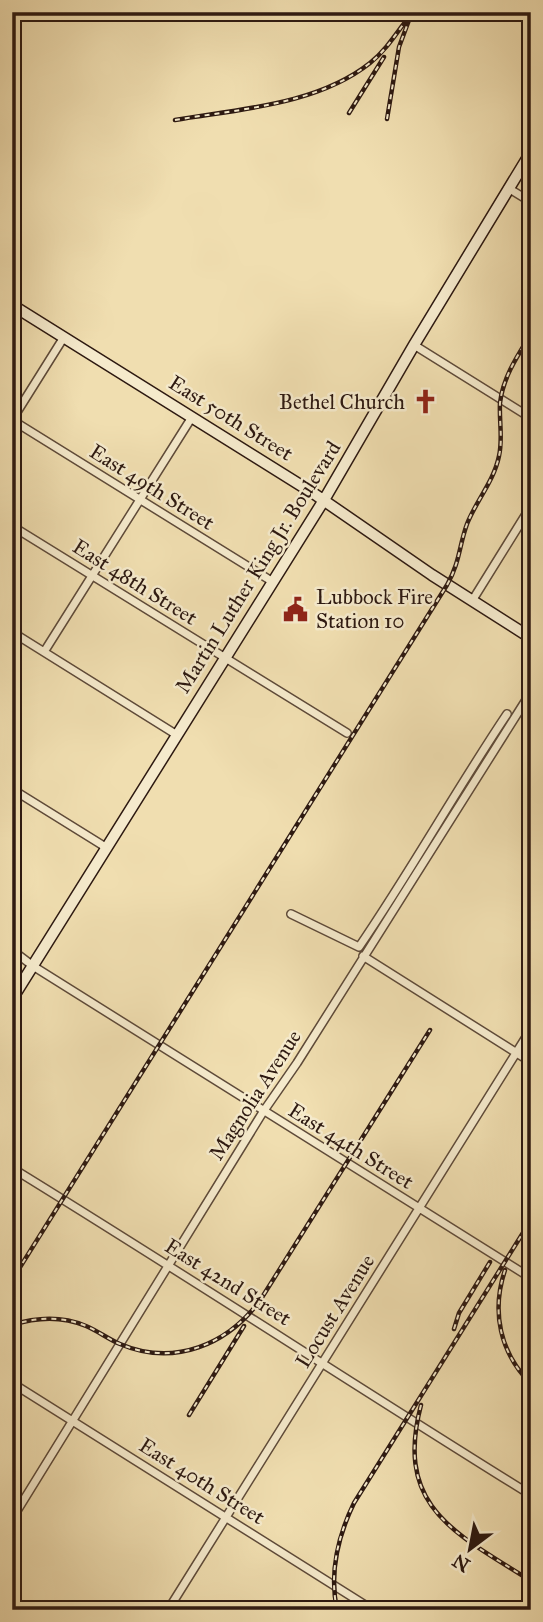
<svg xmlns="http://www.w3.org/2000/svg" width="543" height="1622" viewBox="0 0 543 1622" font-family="'IM FELL Great Primer',serif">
  <rect width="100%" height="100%" fill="#f0deb0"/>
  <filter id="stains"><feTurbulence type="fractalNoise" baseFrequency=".00286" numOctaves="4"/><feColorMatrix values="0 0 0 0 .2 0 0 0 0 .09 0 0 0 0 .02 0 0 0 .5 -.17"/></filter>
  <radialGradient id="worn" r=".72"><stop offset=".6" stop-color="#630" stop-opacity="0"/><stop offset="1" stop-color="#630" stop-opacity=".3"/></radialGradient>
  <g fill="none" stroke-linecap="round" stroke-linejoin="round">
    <defs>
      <path id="minor" d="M508,188l23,14
        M414,345l117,73
        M12,420l261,162
        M12,420l52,-83
        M12,526l335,207
        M472,601l59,-95
        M12,632l165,103
        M44,652l148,-235
        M12,789l95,59
        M291,914l68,33c52,-76 97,-157 148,-233
        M12,950l21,16 498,312
        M363,956l168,106
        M12,1168c174,107 345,219 519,327
        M12,1383l361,227
        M12,1519l251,-407 34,-49 234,-371
        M168,1610l363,-581"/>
      <path id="secondary" d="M12,305l301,188 119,82 99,63
        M12,999l312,-499 90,-155 117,-193"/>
    </defs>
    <!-- minor casing -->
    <use href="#minor" stroke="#5e4a39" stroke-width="10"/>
    <!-- secondary casing -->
    <use href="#secondary" stroke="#2d1911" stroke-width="13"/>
    <!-- minor -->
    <use href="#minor" stroke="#f5eacc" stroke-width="7"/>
    <!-- secondary -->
    <use href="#secondary" stroke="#f5eacc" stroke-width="10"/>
    <defs>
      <path id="rail" d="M349,113l35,-56
        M387,119l12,-72 13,-35
        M175,120c64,-11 142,-15 195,-57 14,-11 24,-26 35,-41
        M505,1270c-14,42 -5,83 26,114
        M12,1280l435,-695c13,-23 12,-39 20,-61 9,-23 27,-43 32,-68 4,-17 0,-35 1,-53 3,-26 18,-48 31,-69
        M12,1325c25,-8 50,-9 74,1 12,5 22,13 34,18 54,23 108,1 141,-45l169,-269
        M454,1329l5,-16 31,-51
        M421,1405c-27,103 35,128 110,176
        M189,1415l55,-89
        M337,1610c-8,-38 1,-74 17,-107l177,-283"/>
    </defs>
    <!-- rail casing -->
    <use href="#rail" stroke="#2d1911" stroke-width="4.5"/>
    <!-- rail -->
    <use href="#rail" stroke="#f5eacc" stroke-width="2" stroke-dasharray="5" stroke-linecap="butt"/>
  </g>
  <!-- icons -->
  <defs>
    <symbol id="church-bare" viewBox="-9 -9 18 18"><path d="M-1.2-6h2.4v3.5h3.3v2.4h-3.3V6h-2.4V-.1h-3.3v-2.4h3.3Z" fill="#8f2418" stroke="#f5eacc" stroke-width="2.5" paint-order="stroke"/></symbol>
    <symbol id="civic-bare" viewBox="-9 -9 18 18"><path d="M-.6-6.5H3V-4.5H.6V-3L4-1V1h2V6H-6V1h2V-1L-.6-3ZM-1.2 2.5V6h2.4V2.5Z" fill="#8f2418" stroke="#f5eacc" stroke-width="2.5" paint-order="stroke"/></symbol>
  </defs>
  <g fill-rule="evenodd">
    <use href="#church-bare" x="408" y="384" width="35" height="35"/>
    <use href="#civic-bare" x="278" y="592" width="35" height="35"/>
  </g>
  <g text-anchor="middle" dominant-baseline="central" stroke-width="5" stroke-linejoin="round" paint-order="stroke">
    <!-- poi labels -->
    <g font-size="21" fill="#2d1911" stroke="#f5eacc" text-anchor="end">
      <text x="405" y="402">Bethel Church</text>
      <text x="316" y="597" text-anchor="start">Lubbock Fire<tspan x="316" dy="24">Station 10</tspan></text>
    </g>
    <!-- street labels -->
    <g font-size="21" fill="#2d1911" stroke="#f5eacc">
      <text transform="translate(231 418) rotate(32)">East 50th Street</text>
      <text transform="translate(152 487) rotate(32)">East 49th Street</text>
      <text transform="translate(258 567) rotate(-58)">Martin Luther King Jr. Boulevard</text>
      <text transform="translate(135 582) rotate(32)">East 48th Street</text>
      <text transform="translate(255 1095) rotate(-57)">Magnolia Avenue</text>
      <text transform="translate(351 1146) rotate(32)">East 44th Street</text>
      <text transform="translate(228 1282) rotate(32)">East 42nd Street</text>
      <text transform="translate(335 1311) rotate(-58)">Locust Avenue</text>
      <text transform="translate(202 1481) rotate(32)">East 40th Street</text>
    </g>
  </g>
  <!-- margin -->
  <rect width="543" height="1622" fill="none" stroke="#f0deb0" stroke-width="42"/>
  <rect x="14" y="14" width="515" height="1594" fill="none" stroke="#2d1911" stroke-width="3.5"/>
  <rect x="21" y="21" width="501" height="1580" fill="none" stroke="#2d1911" stroke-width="2"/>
  <!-- north arrow -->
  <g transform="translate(470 1549) rotate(212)" stroke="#f5eacc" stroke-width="5" paint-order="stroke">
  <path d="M0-5L12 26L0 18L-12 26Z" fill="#2d1911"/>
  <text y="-10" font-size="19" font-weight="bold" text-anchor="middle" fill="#2d1911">N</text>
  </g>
  <rect width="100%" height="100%" filter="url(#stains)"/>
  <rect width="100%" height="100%" fill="url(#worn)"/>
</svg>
